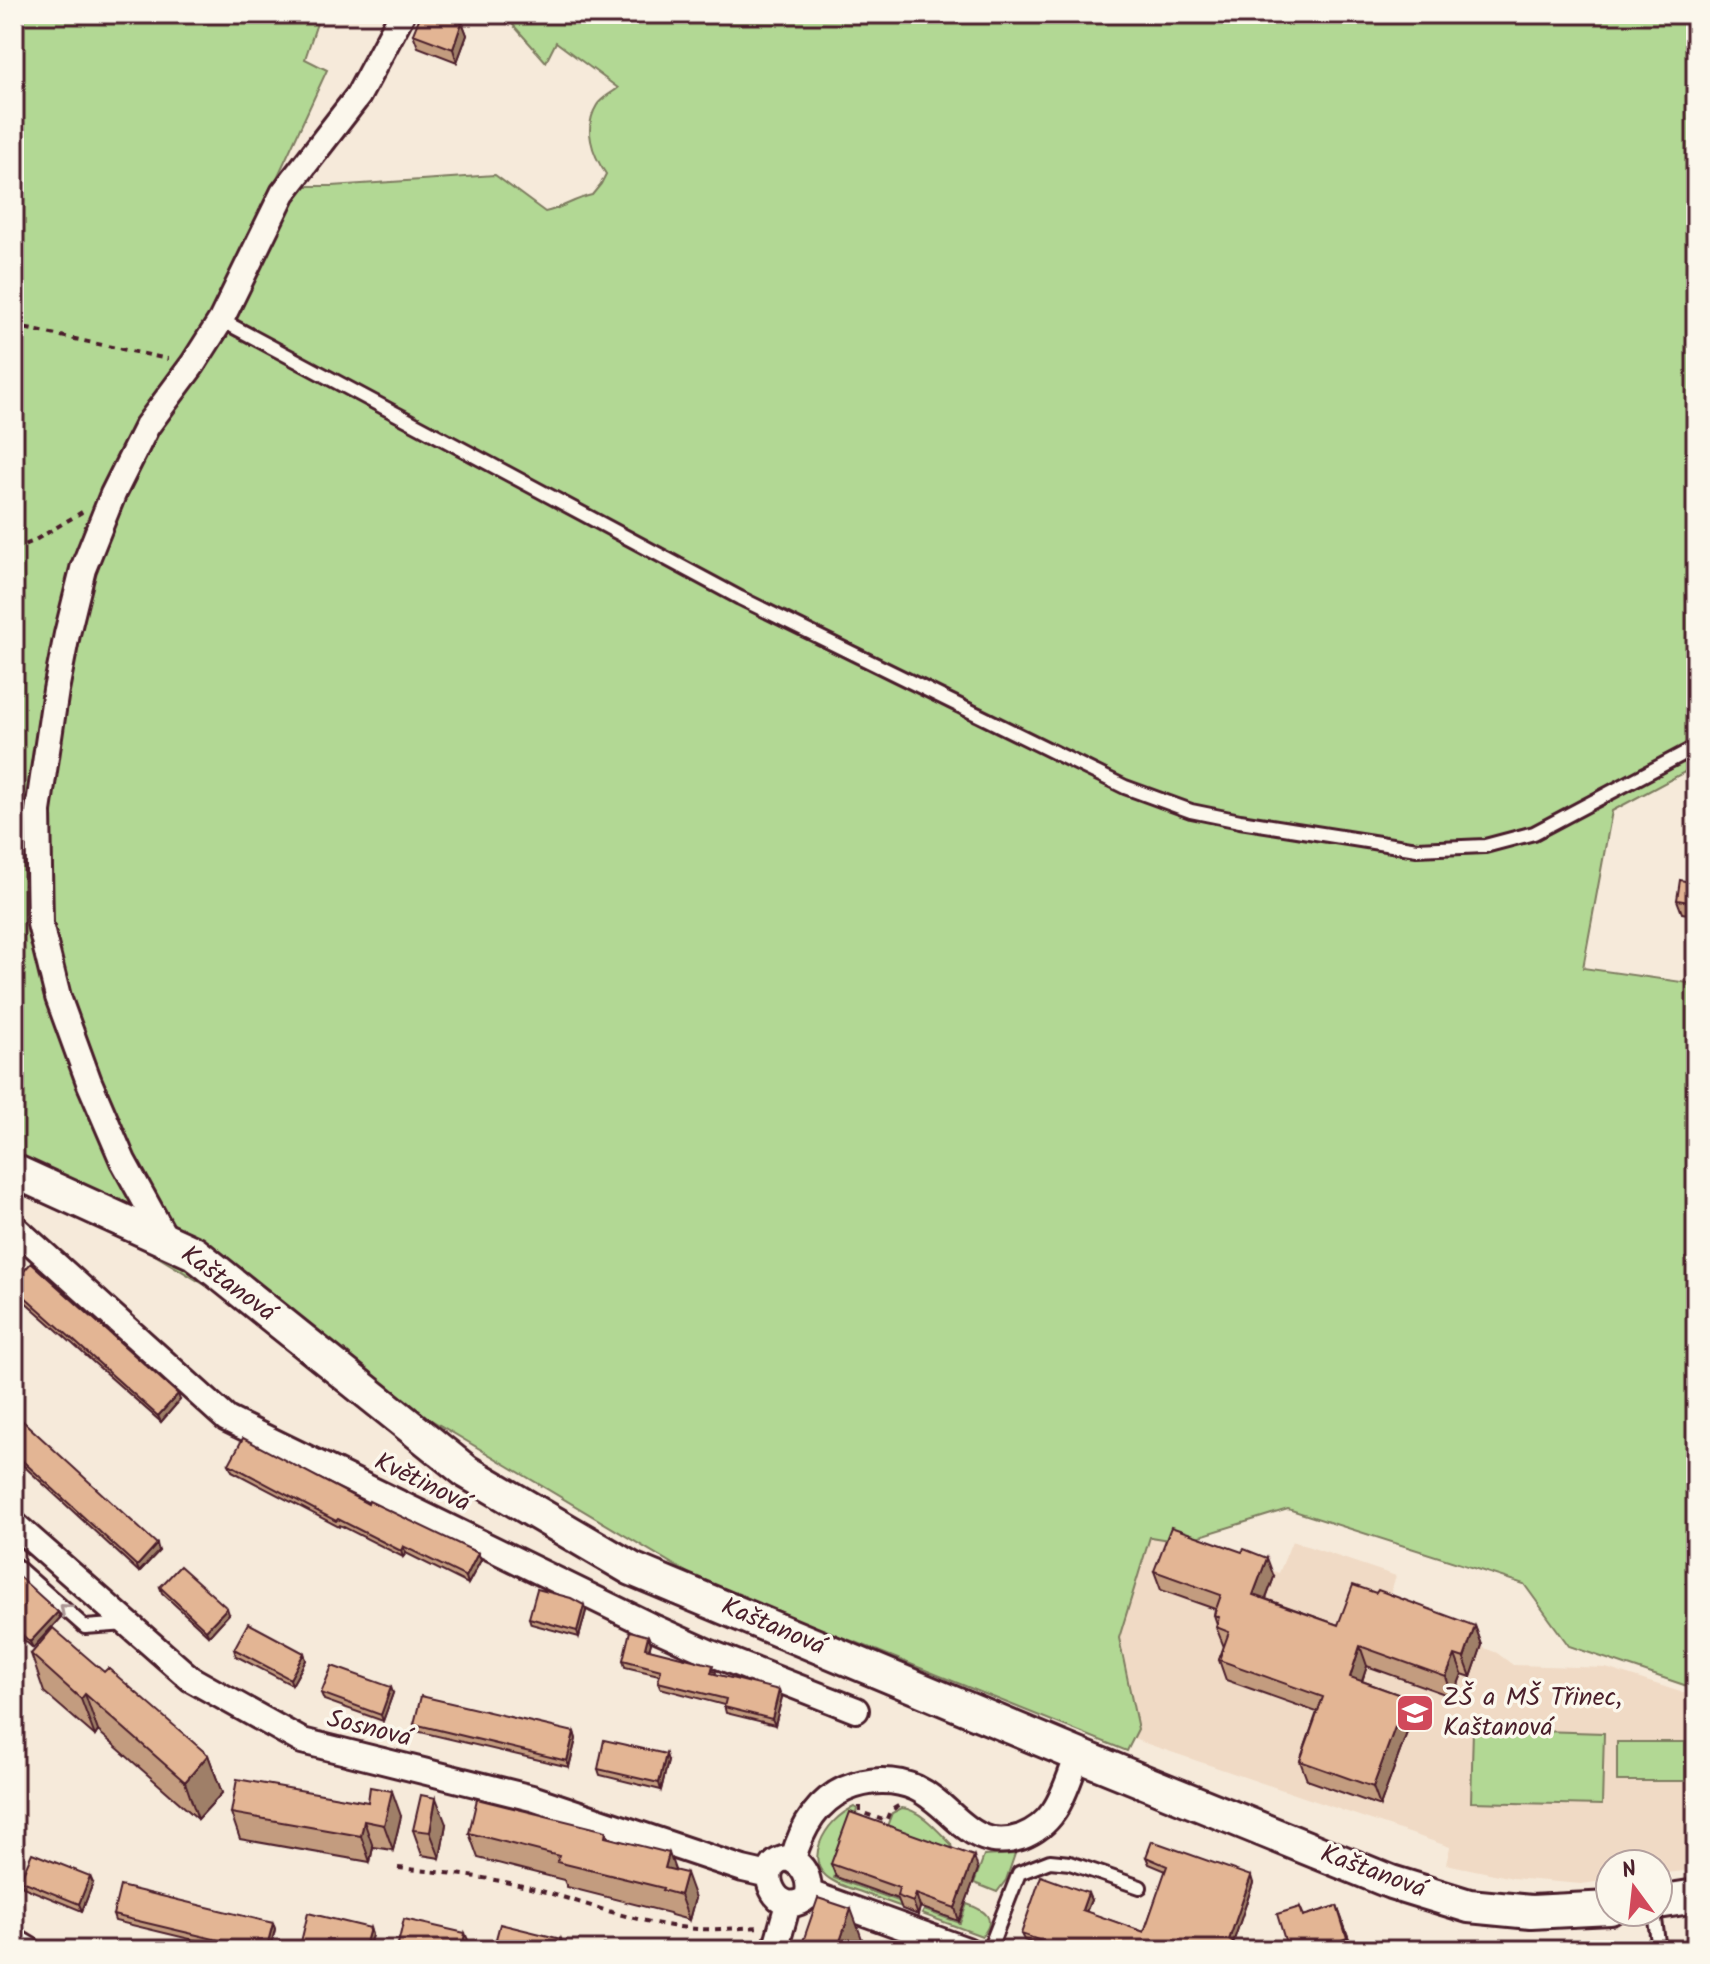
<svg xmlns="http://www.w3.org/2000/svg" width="1710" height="1964" viewBox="0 0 1710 1964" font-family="Kalam,sans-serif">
  <rect width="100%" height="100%" fill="#f6eada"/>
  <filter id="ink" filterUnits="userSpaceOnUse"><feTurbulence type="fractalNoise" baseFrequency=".0125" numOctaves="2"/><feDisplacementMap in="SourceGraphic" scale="16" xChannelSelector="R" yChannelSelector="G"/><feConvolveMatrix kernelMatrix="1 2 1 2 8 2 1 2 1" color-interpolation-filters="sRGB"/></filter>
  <g filter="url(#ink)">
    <!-- built -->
    <path fill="#f0dac5" d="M1150,1537l61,12 68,24 13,-32 104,35 -12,36 98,35 15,6 16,12 93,3 90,29v162l-3,11 -35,4v-10h-48v16l-29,4 -68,-6 -67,-14 4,-17 -317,-108 5,-10 -19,-91z"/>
    <!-- green -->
    <path fill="#b2d894" stroke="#7e7c60" stroke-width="2" d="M14,14h306l-15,45 22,11 -63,136 34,-20h34l163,-11 50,37c18,-4 29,-13 47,-17l9,-11 5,-10c-14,-20 -23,-46 -9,-69 4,-7 15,-12 21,-17l-62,-46 -10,20 -39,-44v-4h1189v752l-84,45 -29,157 113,16v705l-127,-43 -45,-62 -236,-75 -107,33 -31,-5 -31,101 19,91 -11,22 -269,-108 -125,-43 -719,-429z
      M1473,1729l131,4 -2,72 -131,-3z
      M1617,1742h68v39h-68z
      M854,1807l3,2 -1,5 6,2 -3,8 -5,-1 -20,55 70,25 -2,4c-14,-5 -28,-10 -41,-15 -24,-8 -53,-16 -41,-49 6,-16 19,-29 34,-36z
      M902,1808c19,2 36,23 49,36l1,6 -68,-16 8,-21z
      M1015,1854l-9,26 -9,12 -23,-9 10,-27z
      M967,1904c17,6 31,14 15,32l-60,-22 2,-4 36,13z"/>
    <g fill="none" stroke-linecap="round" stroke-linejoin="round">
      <defs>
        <path id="lane" d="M221,320l519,278 385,189 66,24 49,10 177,28 68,-3 49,-13 162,-86
          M14,1564l71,63 42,-3
          M1654,1912l5,38
          M989,1950l30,-77 31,-12 20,2 70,24"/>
        <path id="street" d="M14,1227l213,192 428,209 53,24 148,58
          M167,1241l-44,-80 -34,-79 -31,-85 -18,-73 -2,-113 18,-121 11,-56 16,-65 30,-75 34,-68 46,-62 28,-44 62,-127 75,-97 44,-82
          M14,1524l177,155 111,62 230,57 211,71 26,6
          M787,1858c17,5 25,23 20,39 -29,26 -57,-33 -20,-39z
          M793,1859c8,-29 23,-57 52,-70 23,-10 49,-11 71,-1 38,18 55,66 105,49 13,-5 25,-14 33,-26 11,-16 17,-38 24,-56
          M809,1893l158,57
          M14,1941l15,9
          M775,1950l13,-46"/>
        <path id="secondary" d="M14,1171l180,82 273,219 165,97 446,186 313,127 78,24 62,6 79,-4
          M1658,1902l38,-6"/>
      </defs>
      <!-- lane casing -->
      <use href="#lane" stroke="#4a1f2b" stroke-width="18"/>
      <!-- street casing -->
      <use href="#street" stroke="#4a1f2b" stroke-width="30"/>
      <!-- secondary casing -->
      <use href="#secondary" stroke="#4a1f2b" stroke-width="38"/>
      <!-- path -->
      <path stroke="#4a1f2b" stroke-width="4" stroke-dasharray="6 6" stroke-linecap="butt" d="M14,326l154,33
        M14,549l18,-7 50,-30
        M860,1806v6l26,9 4,-10 10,-6
        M398,1868c38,4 78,7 116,16 58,13 114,38 173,44 25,3 49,0 74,-1
        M1006,1947l10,3"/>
      <!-- lane -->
      <use href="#lane" stroke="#fbf7ec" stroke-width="12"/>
      <!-- street -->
      <use href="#street" stroke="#fbf7ec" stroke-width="24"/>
      <!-- secondary -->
      <use href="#secondary" stroke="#fbf7ec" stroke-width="32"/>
    </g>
    <!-- wall -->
    <path fill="#c39c7f" stroke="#4a1f2b" stroke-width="2" d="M462,22l5,13 -10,27 -39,-15 -5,-13z
      M1696,883v32l-14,-2 -5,-13z
      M14,1282l166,118 -19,22 -147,-130z
      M14,1413l145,138 -20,21 -125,-115z
      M229,1464l139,40 110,49 3,7 -13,24 -62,-31 -3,4 -63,-32 -1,2 -107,-56z
      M1154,1571l120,6 -8,22 72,26 137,1 7,19 -11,32 -9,-3 -9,23 -86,-31 -5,15 44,16 7,19 -33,90 -73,-26 -7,-19 17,-49 -91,-32 -7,-20 5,-13 -8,-20 1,-3 -3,-9 1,-6 -54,-19z
      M14,1572l46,46 -27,30 -19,-17z
      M160,1587l69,27 -20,22 -47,-43z
      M586,1611l-7,26 -48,-13 -2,-6z
      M648,1636l3,7 -2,6 67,23 -1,2 67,23 -7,28 -49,-12 -2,-8 -64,-17 -2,-6 1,-7 -34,-8 -2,-7z
      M234,1649l70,4 2,7 -14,25 -56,-29z
      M31,1654l73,18 104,83 14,38 -24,26 -100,-88 -3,5 -51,-44z
      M321,1693h72l-10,28 -59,-21z
      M414,1724l160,8 2,7 -7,28 -153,-36z
      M668,1761l-7,29 -61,-15 -2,-6z
      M368,1802l33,14 -8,34 -20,-3 -3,15 -130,-23 -9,-26z
      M446,1824l-6,34 -18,-3 -9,-25z
      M606,1831l2,7 67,32 20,28 -6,22 -18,-5 -1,-2 -103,-26 -3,-7 -86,-22 -9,-25z
      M1146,1857l107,26 -20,60 2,7h-184l-27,-10 -3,-6 70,-34 -5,12 58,20 22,-61 -17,-7z
      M831,1864l147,5 -19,52 -39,-14 -2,8 -16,-6 -4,-10 -62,-22z
      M20,1880l73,3 -11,28 -59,-24z
      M1337,1906l16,44h-65l12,-43 4,9z
      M113,1915l160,8 2,6 -5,21h-35l-120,-29z
      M370,1928l2,7 -4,15h-59l-6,-1 -2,-7z"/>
    <!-- shaded-wall -->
    <path fill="#9f7f68" stroke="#4a1f2b" stroke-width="2" d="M462,22l5,13 -10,27 -4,-13z
      M178,1394l2,6 -19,22 -3,-6z
      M157,1544l2,7 -20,21 -2,-6z
      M403,1546l3,7 -3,4 -2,-6z
      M478,1553l3,7 -13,24 -2,-7z
      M1267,1558l7,19 -14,37 -7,-19z
      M584,1605l2,6 -7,26 -2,-6z
      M227,1608l2,6 -20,22 -3,-6z
      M58,1612l2,6 -27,30 -3,-6z
      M1475,1626l7,19 -11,32 -7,-19z
      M648,1636l3,7 -3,11 -3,-6z
      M1360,1646l7,20 -10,30 -7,-19z
      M304,1653l2,7 -14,25 -2,-6z
      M1455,1655l7,19 -9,23 -7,-20z
      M391,1687l2,6 -10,28 -2,-6z
      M779,1690l3,7 -7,28 -3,-6z
      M85,1694l13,37 -3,5 -14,-37z
      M1406,1697l7,19 -33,90 -7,-19z
      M574,1732l2,7 -7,28 -2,-6z
      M666,1754l2,7 -7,29 -2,-7z
      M208,1755l14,38 -24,26 -13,-37z
      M392,1791l9,25 -8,34 -9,-25z
      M436,1798l10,26 -6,34 -10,-26z
      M364,1821l9,26 -3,15 -9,-26z
      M669,1853l9,25 -13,-10z
      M974,1856l4,13 -19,52 -4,-13z
      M686,1873l9,25 -6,22 -9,-25z
      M90,1876l3,7 -11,28 -3,-7z
      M1251,1876l2,7 -20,60 2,6v1h-5l-1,-10z
      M1088,1893l3,7 -7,17 -2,-7z
      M916,1894l4,13 -2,8 -5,-13z
      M1337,1906l16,44h-2l-4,-12z
      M851,1909l14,38 -2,3h-26z
      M273,1923l2,6 -5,21h-4z
      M370,1928l2,7 -4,15h-4z
      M465,1933l3,7 -3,10h-3z
      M561,1939l2,6 -1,5h-4z"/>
    <!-- building -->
    <path fill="#e3b594" stroke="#4a1f2b" stroke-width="2" d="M421,14h18l23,8 -9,27 -40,-15z
      M1680,880l16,3v20l-19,-3z
      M31,1263l147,131 -20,22 -144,-129v-5z
      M14,1413l143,131 -20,22 -123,-113z
      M243,1438l125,66 1,-3 109,52 -12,24 -63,-31 -2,5 -63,-32 -2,2 -107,-57z
      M1171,1527l71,25 2,-3 23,9 -14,37 85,30 15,-40 23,8 2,-3 97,36 -11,32 -9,-3 -9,22 -86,-31 -10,31 56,20 -33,90 -73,-26 23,-64 -104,-37 10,-28 -13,-5 3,-10 -5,-2 7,-20 -67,-24z
      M180,1566l47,42 -21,22 -46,-43z
      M14,1572l44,40 -28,30 -16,-15z
      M537,1589l34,9 13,7 -7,26 -48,-13z
      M248,1623l56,30 -14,26 -56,-30z
      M53,1628l51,44 4,-4 100,87 -23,27 -100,-88 -4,5 -50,-45z
      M630,1631l18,5 -3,12 68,17 -2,8 68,17 -7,29 -48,-12 2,-8 -68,-17 3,-12 -38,-10z
      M332,1666l59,21 -10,28 -60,-22z
      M421,1696l153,36 -7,29 -153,-37z
      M604,1740l62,14 -7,29 -61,-14z
      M237,1779l131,23 2,-15 22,4 -8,34 -20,-4 -3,15 -130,-23z
      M421,1795l15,3 -6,34 -17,-2z
      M477,1799l129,32 -1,6 64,16 -4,15 21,5 -6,22 -18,-5 1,-2 -106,-26 2,-6 -90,-23z
      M850,1812l124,44 -19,52 -39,-14 -3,8 -16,-6 2,-8 -68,-24z
      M1152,1841l99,35 -22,64 4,2 -3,8h-163l-46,-16 20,-58 47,17 -6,17 62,22 23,-66 -21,-9z
      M32,1853l58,23 -11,28 -59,-24z
      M120,1886l153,37 -7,27h-6l-147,-35z
      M818,1898l33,11 -14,41h-37z
      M1337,1906l10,32 -5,2 3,10h-57l-11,-36 23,-7 3,9z
      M308,1913l62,15 -6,22h-31l-32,-8z
      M404,1919l61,14 -3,17h-55l-10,-2z
      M500,1924l61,15 -3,11h-65z
      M604,1945l21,5h-22z"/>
    <!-- one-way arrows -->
    <defs><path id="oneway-chevron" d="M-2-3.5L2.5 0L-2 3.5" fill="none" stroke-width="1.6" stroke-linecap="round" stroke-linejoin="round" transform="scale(2)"/></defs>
    <use stroke="#ab9695" href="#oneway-chevron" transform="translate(65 1609) rotate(-139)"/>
  </g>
  <!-- icons -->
  <defs>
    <symbol id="school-square" viewBox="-11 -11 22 22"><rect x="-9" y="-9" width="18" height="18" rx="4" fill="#d1495b" stroke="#fbf7ec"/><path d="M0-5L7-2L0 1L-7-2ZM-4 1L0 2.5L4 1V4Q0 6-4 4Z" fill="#fff"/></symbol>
  </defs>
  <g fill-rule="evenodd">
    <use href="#school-square" x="1393" y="1691" width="44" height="44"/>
  </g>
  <g text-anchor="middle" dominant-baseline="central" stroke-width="7" stroke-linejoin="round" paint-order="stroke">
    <!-- street labels -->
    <g font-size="26" fill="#4a1f2b" stroke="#fbf7ec">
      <text transform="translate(228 1284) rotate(36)">Kaštanová</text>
      <text transform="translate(422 1483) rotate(26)">Květinová</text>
      <text transform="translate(773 1627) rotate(23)">Kaštanová</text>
      <text transform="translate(369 1729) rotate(14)">Sosnová</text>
      <text transform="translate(1373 1872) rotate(20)">Kaštanová</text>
    </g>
    <!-- poi labels -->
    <g font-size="26" fill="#4a1f2b" stroke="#fbf7ec" text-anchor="start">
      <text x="1443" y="1698">ZŠ a MŠ Třinec,<tspan x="1443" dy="30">Kaštanová</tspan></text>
    </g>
  </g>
  <!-- margin -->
  <rect width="1710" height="1964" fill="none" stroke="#fbf7ec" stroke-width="48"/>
  <rect x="24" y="24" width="1662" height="1916" fill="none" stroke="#4a1f2b" stroke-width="3" filter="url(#ink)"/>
  <!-- north arrow -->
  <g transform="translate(1634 1888) rotate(345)"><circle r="38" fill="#fbf7ec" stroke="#b4a19f" stroke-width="2"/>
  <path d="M0-6L14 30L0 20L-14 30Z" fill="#d1495b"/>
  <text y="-12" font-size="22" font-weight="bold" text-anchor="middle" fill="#4a1f2b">N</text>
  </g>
</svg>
